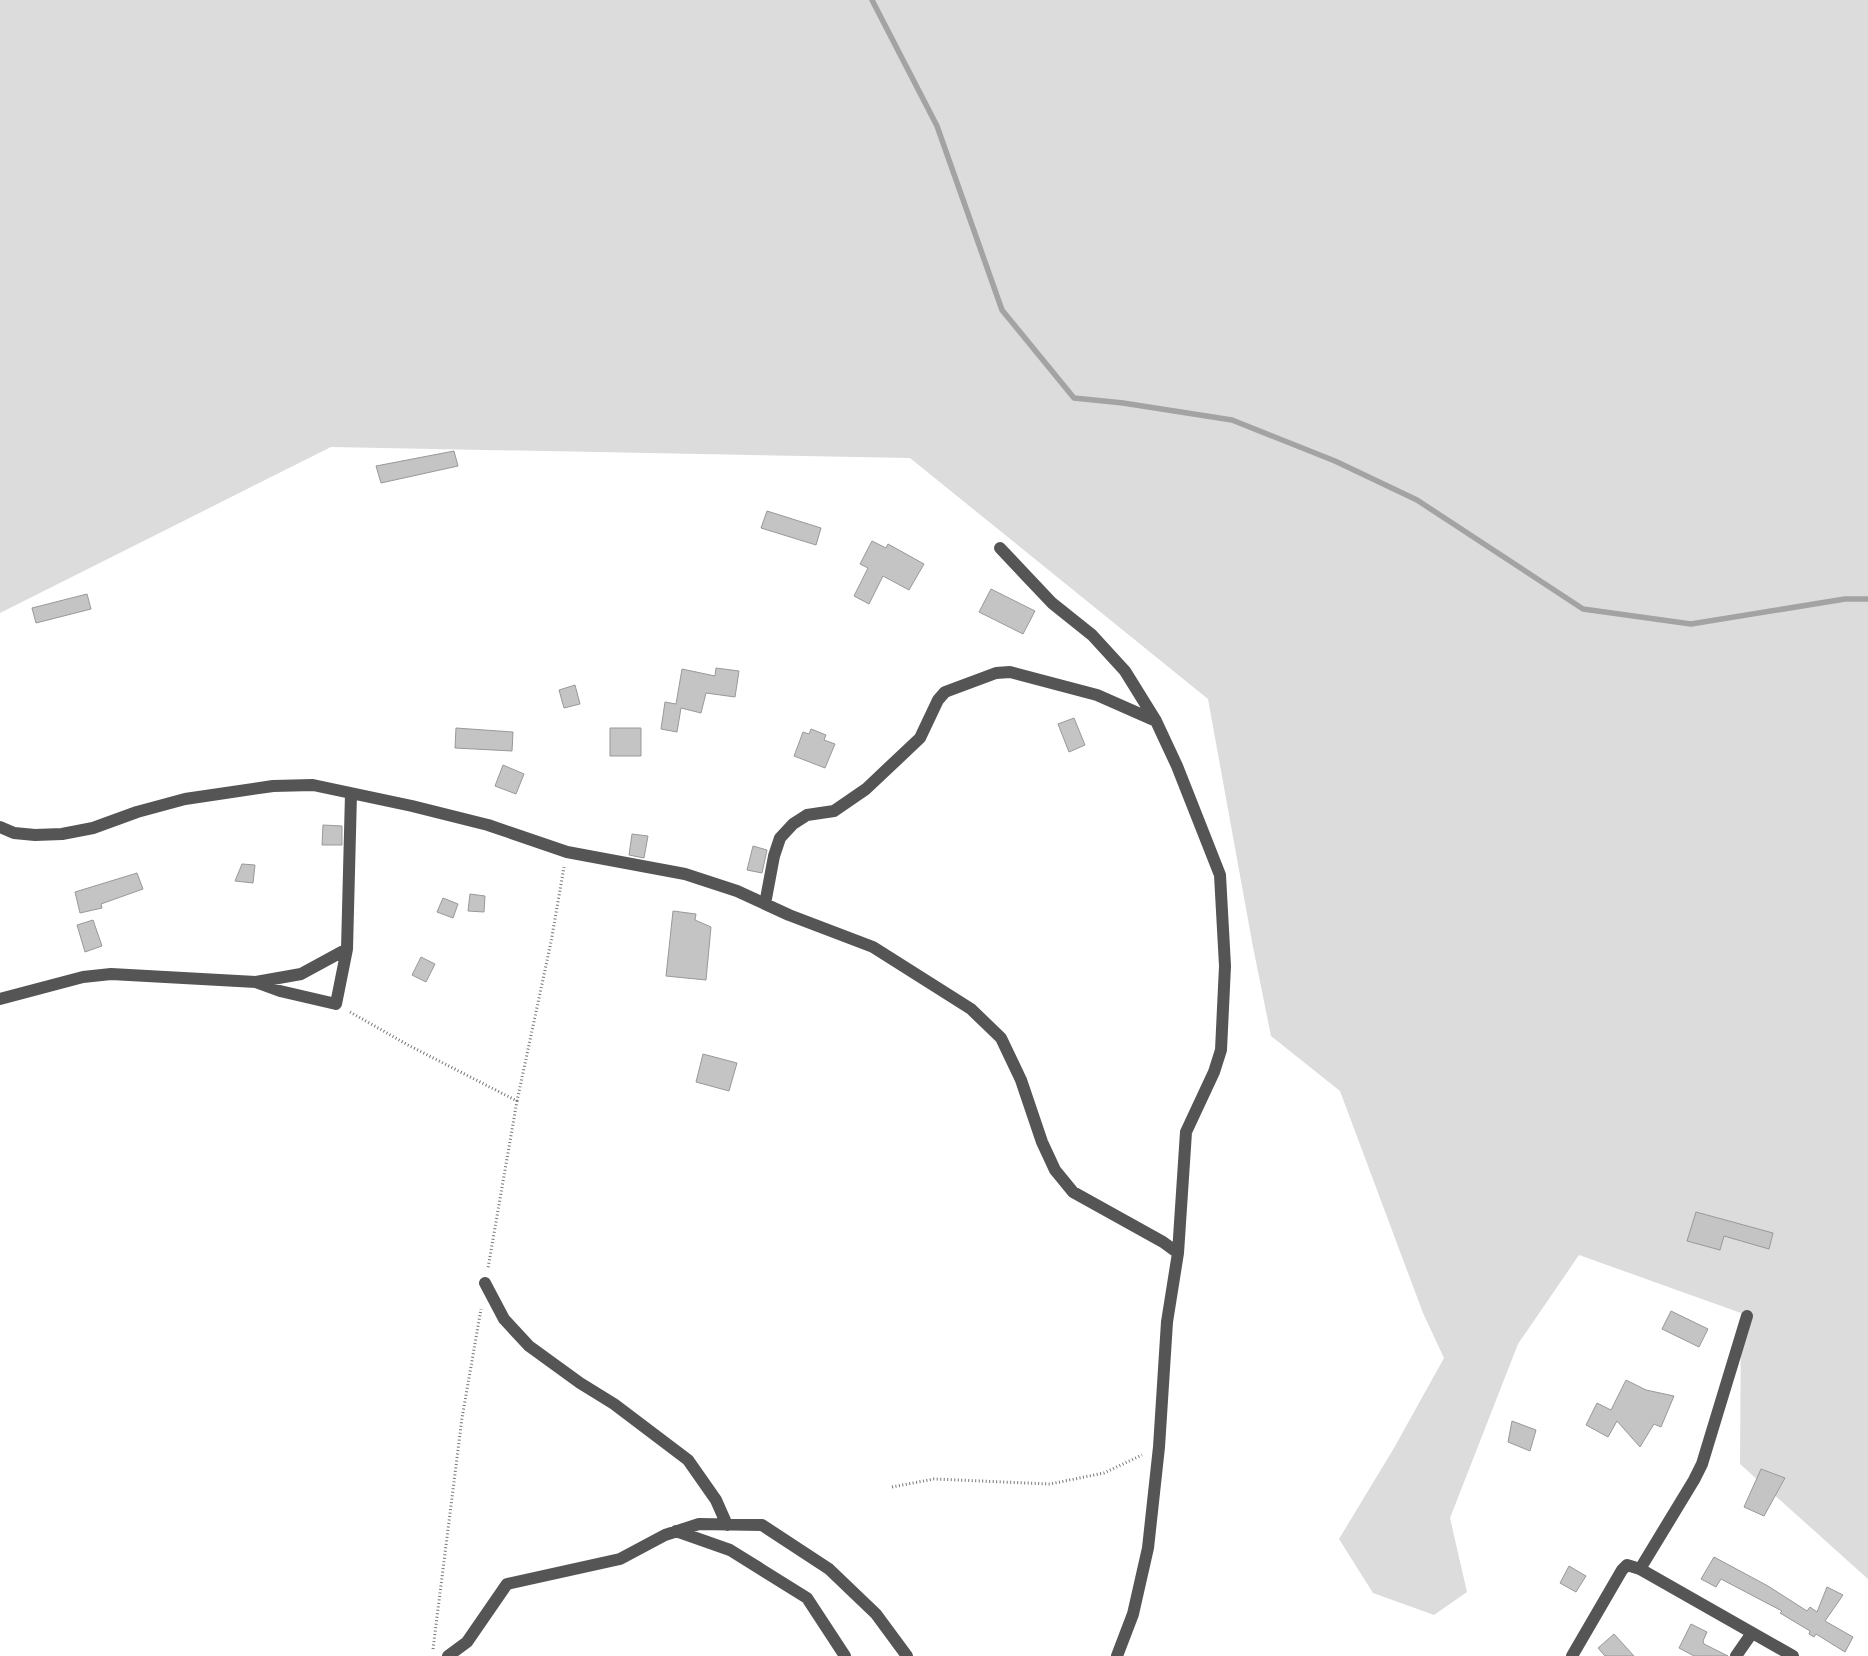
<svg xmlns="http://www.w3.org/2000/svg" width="1868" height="1656" viewBox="0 0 1868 1656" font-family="Manrope,sans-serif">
  <rect width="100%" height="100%" fill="#fff"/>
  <!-- green -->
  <path fill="#dcdcdc" d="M0,0h1868v1579l-128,-115 1,-151 -162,-58 -61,89 -68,174 17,74 -33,23 -61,-22 -34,-54 55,-91 50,-90 -21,-45 -83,-222 -69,-55 -18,-89 -45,-248 -298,-241 -579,-11 -331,166z"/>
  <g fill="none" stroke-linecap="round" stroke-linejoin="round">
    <!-- stream -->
    <path stroke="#a3a3a3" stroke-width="5.5" d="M872,0l65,126 65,184 72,88 49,5 109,17 103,41 82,39 166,109 108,15 154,-25h23"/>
  </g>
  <!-- building -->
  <path fill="#c4c4c4" stroke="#999" d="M454,451l4,15 -77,17 -5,-17z
    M767,511l54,17 -5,17 -55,-17z
    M872,541l14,7 2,-4 36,20 -15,26 -26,-14 -14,28 -15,-8 14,-28 -8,-4z
    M991,589l44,22 -12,23 -44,-22z
    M87,594l4,15 -55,14 -4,-15z
    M716,668l23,3 -4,26 -29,-4 -5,20 -20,-5 -4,24 -16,-3 4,-27 11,2 6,-35 33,7z
    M575,685l5,19 -16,4 -5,-18z
    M1074,718l11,27 -16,7 -11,-28z
    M456,728l57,4 -1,19 -57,-3z
    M610,728h31v28h-31z
    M811,729l15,6 -2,5 11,4 -10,24 -31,-12 9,-24 6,2z
    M503,765l21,9 -8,20 -21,-8z
    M323,825l19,1v19h-20z
    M632,834l16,2 -4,22 -15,-3z
    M753,846l14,4 -5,23 -15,-3z
    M242,864l13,1 -2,18 -18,-2z
    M137,873l6,16 -42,15 1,4 -22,5 -5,-21z
    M470,894l15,2 -1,16 -16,-1z
    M443,898l15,6 -5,14 -16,-6z
    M673,911l23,3 -1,6 16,7 -5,53 -40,-4z
    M93,920l9,26 -17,6 -8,-27z
    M421,957l14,7 -9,18 -14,-7z
    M703,1054l34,9 -8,28 -33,-9z
    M1696,1212l77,21 -4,16 -45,-13 -4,14 -33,-9z
    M1671,1311l37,18 -9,18 -37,-18z
    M1626,1380l20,10 28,6 -13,31 -7,-3 -14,23 -23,-26 -9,16 -22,-12 11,-22 14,7z
    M1512,1421l24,9 -6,21 -22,-9z
    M1761,1469l24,9 -21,38 -20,-9z
    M1714,1557l54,29 39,25 3,-4 7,5 10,-25 16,8 -18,26 28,16 -8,15 -29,-18 -2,3 -5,-3 1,-3 -30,-18 2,-2 -61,-32 -5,8 -15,-8z
    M1569,1566l17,10 -10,16 -16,-9z
    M1691,1624l16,8 -4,9 1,3 24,12h-34l-15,-8z
    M1614,1634l20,22h-29l-7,-8z"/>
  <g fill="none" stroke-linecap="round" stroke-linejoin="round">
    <!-- path -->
    <path stroke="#777" stroke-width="3" stroke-dasharray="1 2.5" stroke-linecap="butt" d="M350,1012l58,33 109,56 -29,167
      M517,1101l34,-159 13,-75
      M892,1487l42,-8 116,5 54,-11 38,-18
      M433,1649l29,-231 19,-109"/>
    <!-- minor -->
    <path stroke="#555" stroke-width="12" d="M1000,548l52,55 40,32 33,36 31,50 21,45 43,109 5,91 -4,84 -7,22 -28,60 -8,121 -11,69 -8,125 -11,101 -15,66 -16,42
      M0,827l14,6 21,2 27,-1 31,-6 44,-16 48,-13 88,-13 40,-1 99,21 76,19 79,27 118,22 52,17 52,24 84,32 98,62 30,29 20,42 21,62 13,28 18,22 90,50 15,11
      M765,904l9,-48 6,-18 13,-14 14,-9 27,-4 32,-22 54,-51 18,-38 7,-8 51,-19 14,-1 87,23 59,26
      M256,982l24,9 56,13 11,-55 4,-155
      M0,999l83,-22 28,-3 145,8 45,-8 46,-25
      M485,1283l19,36 25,27 51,37 34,21 74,56 28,40 11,25
      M676,1531l54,19 77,48 38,58
      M1640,1569l54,-89 8,-16 45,-148
      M448,1656l19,-14 40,-58 113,-25 45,-24 34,-11 63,1 67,44 47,45 31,42
      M1572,1656l50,-86 5,-5 13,4 153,87
      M1736,1656l16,-23"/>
  </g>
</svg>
